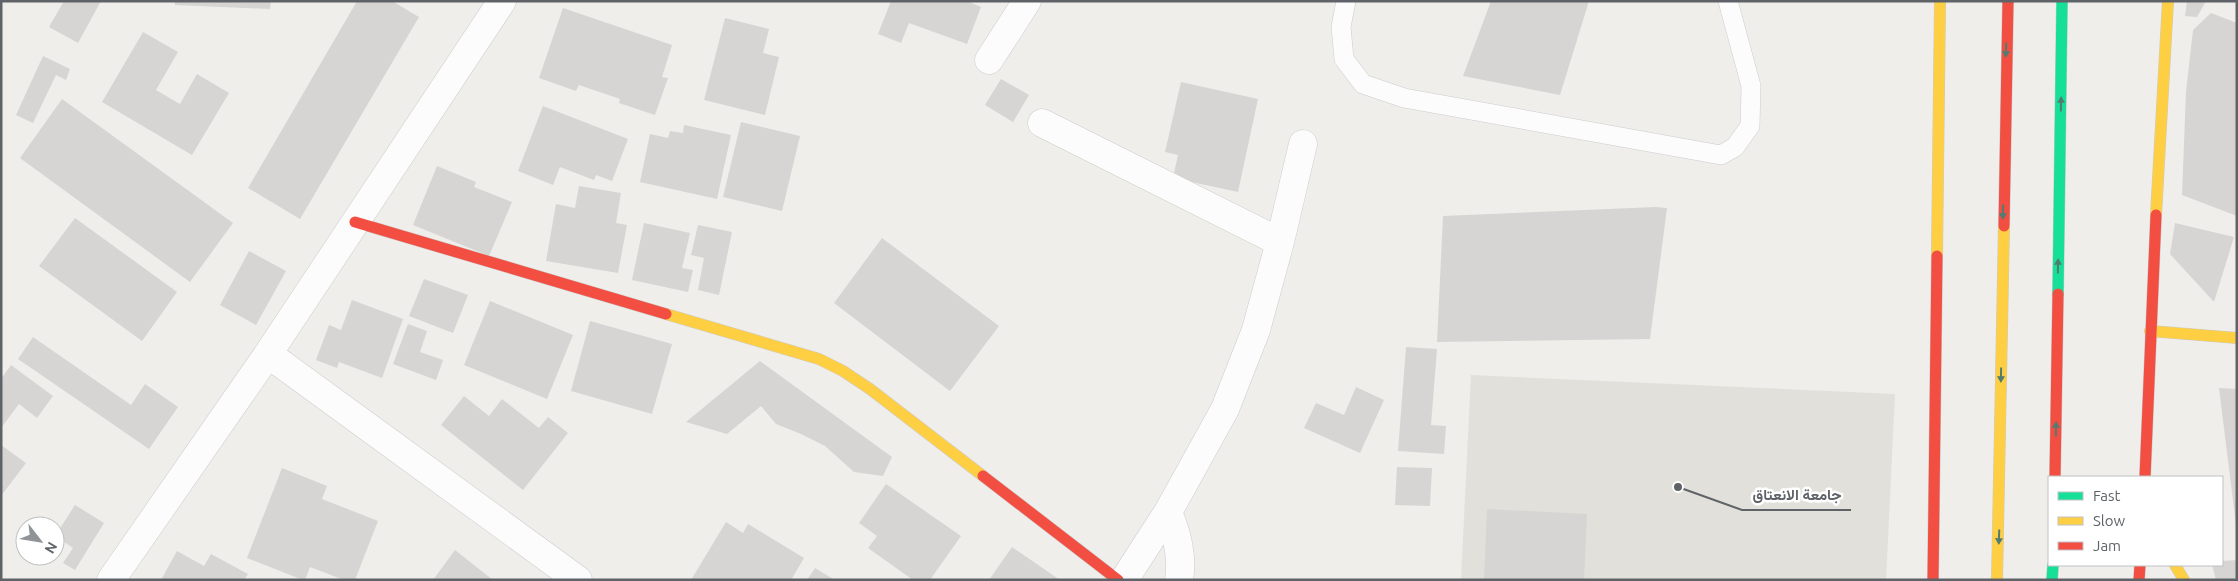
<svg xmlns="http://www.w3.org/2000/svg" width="2238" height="581" viewBox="0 0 2238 581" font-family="Ubuntu,Vazirmatn,sans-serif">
  <rect width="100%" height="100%" fill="#efeeea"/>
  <!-- education -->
  <path fill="#e2e0da" d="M1471,375l424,19 -9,186h-425z"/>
  <!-- building -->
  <path fill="#d6d5d3" d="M64,1h37l-23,42 -29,-16z
    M175,1h96l-1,8 -95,-4z
    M357,1h35l27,16 -119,202 -52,-31z
    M891,1h76l14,6 -14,37 -58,-21 -8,20 -23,-9z
    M1491,1h98l-29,94 -97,-19z
    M2187,1h19l-9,16 -12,-1z
    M563,8l109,37 -10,32 6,1 -13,37 -36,-12 1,-4 -41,-14 -3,6 -37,-13z
    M2211,13l26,10v193l-55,-21 4,-103 7,-62z
    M725,18l44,11 -6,24 16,4 -14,58 -61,-15z
    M143,32l35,20 -22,38 24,14 17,-30 32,19 -37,62 -90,-53z
    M43,56l27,13 -4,11 -10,-5 -23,48 -17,-8z
    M1001,79l28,16 -16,27 -28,-17z
    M1181,82l77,17 -20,93 -65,-14 5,-23 -13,-3z
    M62,99l171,124 -43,59 -170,-124z
    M543,106l85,33 -16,42 -16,-6 -2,5 -34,-13 -7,18 -35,-14z
    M741,122l59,14 -18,75 -59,-14z
    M684,125l47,10 -14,64 -77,-17 10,-48 18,4 2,-7 13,2z
    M437,166l39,16 -2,5 38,15 -23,54 -76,-31z
    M579,186l42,7 -5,30 11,2 -9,48 -72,-12 10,-57 19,4z
    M1656,207l11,1 -17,131 -213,3 6,-126z
    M75,218l102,74 -35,49 -103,-75z
    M644,223l46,10 -8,35 11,2 -5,22 -56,-12z
    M2175,223l59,14 -20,65 -44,-48z
    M698,225l34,7 -13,63 -21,-5 6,-32 -13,-3z
    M882,238l117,88 -49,65 -116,-88z
    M249,251l37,20 -30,54 -36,-20z
    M424,279l44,16 -15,38 -44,-17z
    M352,300l51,19 -21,59 -43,-16 -2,6 -21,-8 13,-35 12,5z
    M490,301l83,34 -26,64 -83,-34z
    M590,321l82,23 -20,70 -81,-23z
    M408,324l19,7 -7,21 23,8 -7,20 -43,-16z
    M33,337l98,68 14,-21 33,23 -29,42 -131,-90z
    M1406,347l31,2 -6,76 15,1 -2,28 -46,-3z
    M760,361l132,96 -9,19 -29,-4 -29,-26 -24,-12 -25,-10 -15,-18 -34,28 -41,-12z
    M11,365l42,31 -16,22 -18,-14 -18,24v-49z
    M1356,387l28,13 -24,53 -56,-25 12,-25 28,12z
    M2219,388l18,1v136h-1z
    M464,396l25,20 13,-17 37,29 9,-11 20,16 -45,57 -82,-65z
    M1,445l25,18 -25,33z
    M1397,467l35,1 -2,38 -35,-1z
    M282,468l45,18 -5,13 56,22 -23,59h-11l-34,-13 -5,13h-2l-56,-22z
    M886,484l75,52 -31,44h-17l-45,-32 9,-12 -18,-13z
    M75,505l29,18 -29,47 -12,-7 10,-15 -18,-12z
    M1487,509l100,5 -3,66h-100z
    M726,522l17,11 5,-9 56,34 -13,22h-100z
    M1012,547l48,33h-71z
    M455,550l38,30h-60z
    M177,551l27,15 7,-12 37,20 -4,6h-83z
    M2237,560v20h-21l-4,-15h10v-4z
    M815,568l20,12h-28z"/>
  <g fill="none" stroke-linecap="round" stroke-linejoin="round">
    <defs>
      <path id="lane" d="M1346,1l-5,26 3,32 19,25 41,14 317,57 14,-8 15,-21 1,-40 -23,-85"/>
      <path id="street" d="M989,60l38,-59
        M1042,123l238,119
        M268,354l310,226
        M1168,512c9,22 15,44 11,68
        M111,580l157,-226 234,-353
        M1124,580l44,-68 57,-103 31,-79 24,-88 23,-98"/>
      <path id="fast" d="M2058,294l4,-293
        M2052,580l1,-15"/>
      <path id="slow" d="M2156,215l12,-214
        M1937,256l3,-255
        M666,314l153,45 24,12 27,18 113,87
        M2150,331l87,7
        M2175,565l9,15
        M1997,580l7,-354"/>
      <path id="jam" d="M355,222l311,92
        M2004,226l4,-225
        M983,476l135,104
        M2055,477l3,-183
        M2145,477l11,-262
        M1933,580l4,-324
        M2139,580l1,-15"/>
    </defs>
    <!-- lane casing -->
    <use href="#lane" stroke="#cbcccc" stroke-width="20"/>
    <!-- street casing -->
    <use href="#street" stroke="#cbcccc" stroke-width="29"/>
    <!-- fast casing -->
    <use href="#fast" stroke="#cacacb" stroke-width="12"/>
    <!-- slow casing -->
    <use href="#slow" stroke="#cacacb" stroke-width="12"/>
    <!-- jam casing -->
    <use href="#jam" stroke="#cacacb" stroke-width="12"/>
    <!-- lane -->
    <use href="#lane" stroke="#fdfcfc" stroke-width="19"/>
    <!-- street -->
    <use href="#street" stroke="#fdfcfc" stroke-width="28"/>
    <!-- fast -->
    <use href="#fast" stroke="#16e098" stroke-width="11"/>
    <!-- slow -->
    <use href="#slow" stroke="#ffcf43" stroke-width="11"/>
    <!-- jam -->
    <use href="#jam" stroke="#f24e42" stroke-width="11"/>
  </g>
  <!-- one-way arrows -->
  <defs><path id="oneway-solid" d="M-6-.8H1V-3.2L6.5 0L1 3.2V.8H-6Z" transform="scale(1.25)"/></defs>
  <g fill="#507c72">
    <use href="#oneway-solid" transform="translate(2006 50) rotate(92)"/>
    <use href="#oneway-solid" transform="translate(2061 104) rotate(-89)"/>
    <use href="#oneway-solid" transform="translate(2003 212) rotate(91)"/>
    <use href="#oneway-solid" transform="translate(2058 266) rotate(-89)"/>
    <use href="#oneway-solid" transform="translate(2001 375) rotate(91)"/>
    <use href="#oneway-solid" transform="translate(2056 429) rotate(-89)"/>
    <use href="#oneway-solid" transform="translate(1999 537) rotate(92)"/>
  </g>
  <!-- callouts -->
  <path fill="none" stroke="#5f6368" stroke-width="2" d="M1678 487L1742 510H1851"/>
  <circle fill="#5f6368" stroke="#fff" stroke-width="2" cx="1678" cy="487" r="5"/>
  <g font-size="15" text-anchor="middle" font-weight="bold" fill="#5f6368" stroke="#fff" stroke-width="5" stroke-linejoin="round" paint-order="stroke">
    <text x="1797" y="500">جامعة الانعتاق</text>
  </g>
  <!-- border -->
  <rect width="2238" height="581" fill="none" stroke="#5f6368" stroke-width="5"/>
  <!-- legend -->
  <rect x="2048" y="476" width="175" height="90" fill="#ffffff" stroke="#bfc1c3"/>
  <rect x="2058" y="492" width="25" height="8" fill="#16e098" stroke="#bfc1c3"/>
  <text x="2093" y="501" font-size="15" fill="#5f6368">Fast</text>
  <rect x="2058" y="517" width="25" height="8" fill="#ffcf43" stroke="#bfc1c3"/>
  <text x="2093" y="526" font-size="15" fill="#5f6368">Slow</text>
  <rect x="2058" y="542" width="25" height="8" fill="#f24e42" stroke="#bfc1c3"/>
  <text x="2093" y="551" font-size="15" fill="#5f6368">Jam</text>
  <!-- north arrow -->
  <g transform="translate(40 541) rotate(121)"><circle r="24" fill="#ffffff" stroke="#bfc1c3"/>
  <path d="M0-4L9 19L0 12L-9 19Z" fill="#919496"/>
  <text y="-8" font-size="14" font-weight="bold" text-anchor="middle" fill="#5f6368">N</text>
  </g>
</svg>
